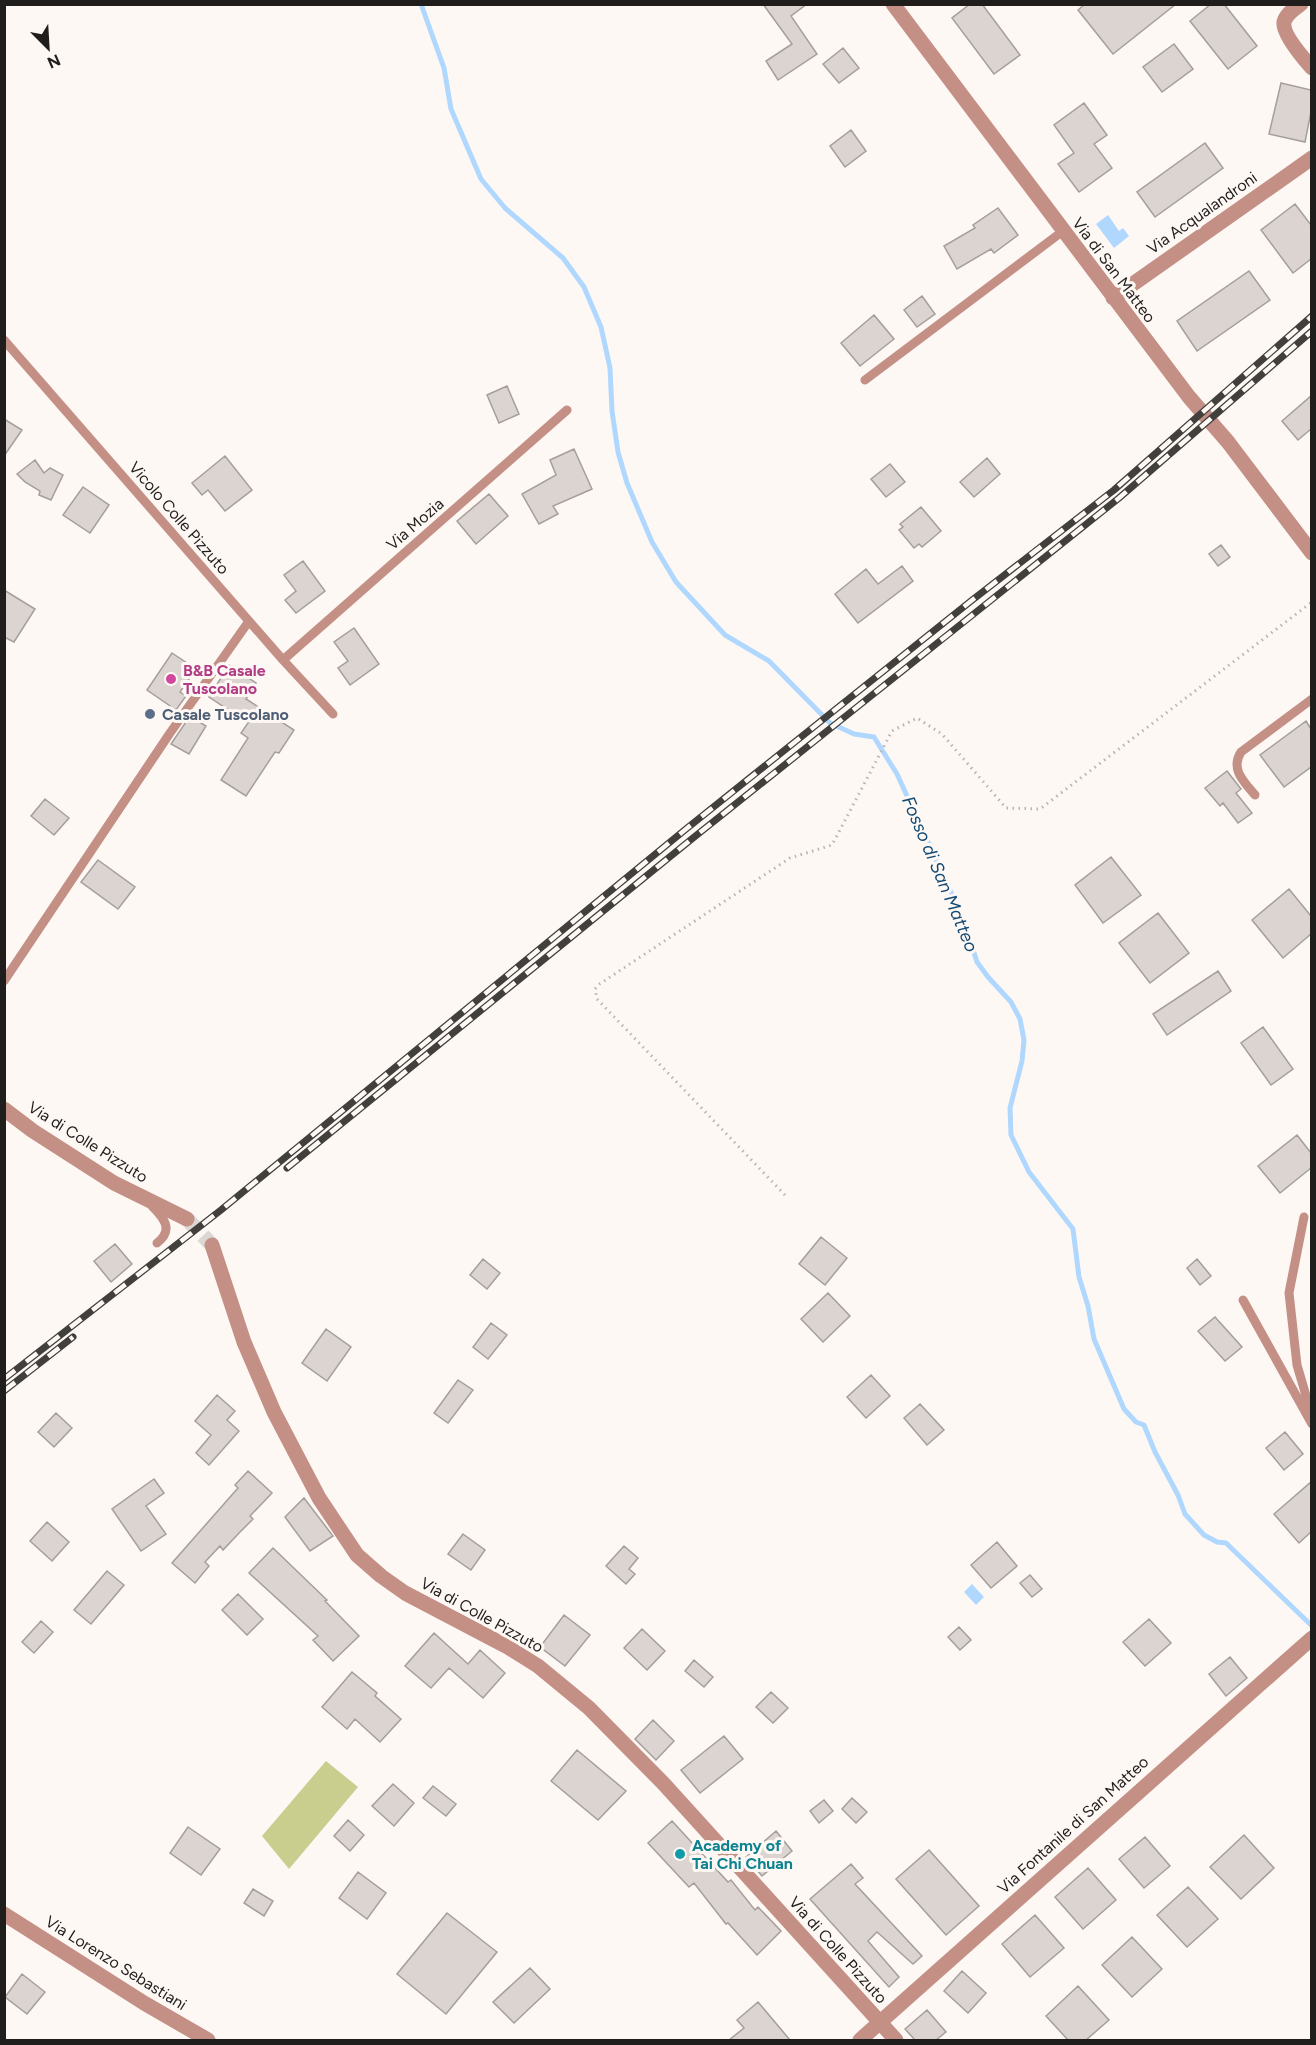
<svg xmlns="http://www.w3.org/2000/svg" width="1316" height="2045" viewBox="0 0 1316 2045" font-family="Figtree,sans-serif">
  <rect width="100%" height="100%" fill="#fef8f5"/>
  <!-- green -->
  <path fill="#c9ce8e" d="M326,1761l32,26 -69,82 -27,-33z"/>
  <!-- water -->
  <path fill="#b0d8fe" d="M1108,215l11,16 4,-3 6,8 -15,12 -18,-24z
    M972,1584l12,13 -8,8 -12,-13z"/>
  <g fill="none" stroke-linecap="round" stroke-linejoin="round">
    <!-- stream -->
    <path stroke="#b0d8fe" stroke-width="5" d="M421,4l23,64 7,41 30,70 24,29 58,50 21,29 17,40 9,41 2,43 6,41 9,31 25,59 24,40 49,53 44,26 61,62 24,11 20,3 23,37 66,145 14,43 11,15 23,25 9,17 4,21 -2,21 -12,47 1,27 18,37 44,57 6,48 9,29 6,33 30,70 12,13 8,3 11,27 23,43 7,19 19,21 13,7 9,1 86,83"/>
  </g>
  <!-- building -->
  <path fill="#dbd4d0" stroke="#a59e9a" stroke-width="1.5" d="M763,4h44l-16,12 26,38 -39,26 -12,-19 26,-17z
    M970,4h12l38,51 -26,19 -42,-56z
    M1085,4h91l-63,50 -35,-44z
    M1211,4h13l33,42 -29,23 -38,-48z
    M1174,44l19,25 -31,23 -19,-25z
    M843,48l16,20 -20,15 -16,-19z
    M1281,83l30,7v22l-6,30 -36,-8z
    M1084,103l23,32 -13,9 18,24 -33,24 -21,-28 16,-11 -20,-28z
    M851,130l15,21 -21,16 -15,-21z
    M1205,143l18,25 -68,49 -18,-25z
    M1295,204l16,21v34l-18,14 -32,-43z
    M998,208l20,27 -24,18 -3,-4 -34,20 -13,-23 31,-18 -2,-3z
    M1249,271l21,29 -73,51 -20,-30z
    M922,296l13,18 -18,13 -13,-17z
    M874,315l20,24 -34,27 -19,-23z
    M507,386l12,28 -20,9 -12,-28z
    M1311,396v33l-13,11 -16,-19z
    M4,419l18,11 -18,26z
    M574,449l18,40 -39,17 5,8 -19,10 -17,-30 34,-19 -6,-15z
    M225,456l27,34 -27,21 -17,-21 -6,5 -10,-12z
    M987,458l13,16 -26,23 -14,-15z
    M35,460l9,13 6,-5 13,7 -12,25 -12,-5 1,-4 -15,-9 -8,-8z
    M890,464l15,18 -19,15 -15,-18z
    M83,487l26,18 -19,28 -27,-18z
    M489,494l19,22 -32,28 -19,-23z
    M921,507l20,24 -19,16 -3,-3 -5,4 -15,-18 4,-3 -3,-3z
    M1221,545l9,12 -12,9 -9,-12z
    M303,561l22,30 -29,22 -11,-13 11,-9 -12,-16z
    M902,566l11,15 -55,42 -23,-29 31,-25 12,15z
    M4,590l31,19 -21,33 -10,-5z
    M354,628l25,36 -29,21 -12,-17 10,-7 -14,-19z
    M172,653l24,16 -16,23 6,4 -10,14 -29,-20z
    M229,665l27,18 -10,16 48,31 -15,23 -4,-1 -29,44 -25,-16 27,-42 -7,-5 7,-10 -39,-26z
    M190,716l16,10 -17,28 -18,-10z
    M1306,721l5,8v38l-27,20 -24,-32z
    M1227,771l14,18 -5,4 16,20 -14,10 -15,-20 -3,3 -15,-18z
    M45,799l24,19 -15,17 -23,-19z
    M1111,857l30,38 -38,28 -28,-38z
    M98,860l37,27 -17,22 -37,-27z
    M1289,889l22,27v18l-28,24 -31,-38z
    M1158,913l31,40 -39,30 -31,-40z
    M1218,971l13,20 -64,44 -14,-21z
    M1263,1027l30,42 -22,16 -30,-42z
    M1297,1135l14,18v15l-31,25 -22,-27z
    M821,1237l26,21 -22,27 -26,-21z
    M115,1244l17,20 -21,18 -17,-21z
    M483,1259l17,14 -13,16 -17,-14z
    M1197,1259l14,17 -11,9 -13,-17z
    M828,1293l22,23 -27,26 -22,-23z
    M1215,1317l27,30 -17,14 -27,-30z
    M491,1323l16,12 -19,24 -15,-12z
    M326,1329l25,18 -24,34 -25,-18z
    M871,1375l19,21 -24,22 -19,-21z
    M458,1380l15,10 -25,33 -14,-10z
    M217,1395l18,16 -8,9 12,11 -30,34 -13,-12 15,-18 -16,-14z
    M920,1404l24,26 -17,15 -23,-27z
    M56,1413l16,15 -18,19 -16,-15z
    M1285,1432l18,22 -19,16 -18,-22z
    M248,1471l24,22 -22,23 3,3 -13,13 -17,18 -3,-4 -15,16 4,4 -14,17 -23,-20 66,-75 -3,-3z
    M154,1479l10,14 -18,13 20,28 -25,17 -29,-42z
    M1311,1482v50l-12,11 -25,-29z
    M304,1498l29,38 -23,15 -25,-34z
    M47,1522l22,20 -17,19 -22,-20z
    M463,1534l22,16 -14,20 -23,-16z
    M997,1542l20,24 -26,22 -20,-23z
    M624,1546l14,12 -9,11 6,5 -9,10 -20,-18z
    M273,1548l54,52 -2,1 34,35 -26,25 -20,-21 5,-4 -69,-63z
    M107,1571l17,14 -33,39 -17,-14z
    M1030,1575l12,14 -10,8 -12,-14z
    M238,1594l25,25 -16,16 -25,-25z
    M564,1615l26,20 -25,31 -25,-19z
    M1149,1619l22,24 -26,23 -22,-24z
    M41,1621l12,11 -19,21 -12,-11z
    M959,1627l12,13 -11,10 -12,-13z
    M642,1629l23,22 -18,19 -23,-22z
    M434,1633l34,31 12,-14 25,23 -22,25 -34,-30 -18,20 -26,-22z
    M1230,1657l17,21 -21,18 -17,-22z
    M694,1660l19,17 -9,10 -19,-16z
    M352,1672l25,21 -2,3 26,23 -21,23 -25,-23 -8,10 -25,-22z
    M771,1692l17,16 -15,15 -17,-16z
    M653,1720l21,21 -18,19 -21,-21z
    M724,1736l19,23 -43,34 -19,-23z
    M577,1750l49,41 -28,29 -47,-39z
    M393,1784l21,19 -20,23 -22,-20z
    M433,1786l23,18 -10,12 -23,-18z
    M852,1798l15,14 -11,11 -14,-14z
    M824,1800l9,11 -14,12 -9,-12z
    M348,1820l16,15 -14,16 -16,-15z
    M672,1821l56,61 3,-2 24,30 3,-3 23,24 -24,24 -29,-32 -2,1 -32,-41 -5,4 -41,-44z
    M188,1827l32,22 -19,26 -31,-22z
    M776,1831l16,20 -30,25 -16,-19z
    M1244,1835l30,33 -33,31 -31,-32z
    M1145,1837l25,29 -26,22 -25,-29z
    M929,1850l50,56 -33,29 -50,-56z
    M851,1864l12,14 -8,6 67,72 -9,8 -36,-32 -9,9 31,36 -10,10 -79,-88z
    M1088,1868l28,32 -33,29 -28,-32z
    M358,1872l28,21 -19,26 -28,-21z
    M1188,1887l30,32 -31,28 -30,-32z
    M253,1889l20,12 -9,15 -20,-13z
    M447,1913l50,39 -51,62 -49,-40z
    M1035,1915l29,33 -34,29 -28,-33z
    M1132,1937l30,32 -30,28 -30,-32z
    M530,1968l20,21 -36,34 -21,-21z
    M962,1971l24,22 -18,20 -24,-22z
    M22,1974l23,18 -18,22 -22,-17z
    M1078,1986l31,34 -23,20h-18l-22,-24z
    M758,2002l32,38h-61l15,-12 -7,-8z
    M927,2010l19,22 -10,8h-21l-10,-11z"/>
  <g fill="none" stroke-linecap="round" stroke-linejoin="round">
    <!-- street-tunnel -->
    <path stroke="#ddd7d4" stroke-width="15" stroke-dasharray="15 8" stroke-linecap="butt" d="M187,1219l25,26"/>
    <!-- path -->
    <path stroke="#b9b4b2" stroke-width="3" stroke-dasharray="1.5 4.5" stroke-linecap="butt" d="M785,1195l-188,-196 -2,-10 3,-4 192,-127 42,-13 60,-114 25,-13 25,16 64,74 34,1 272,-207"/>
    <!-- lane -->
    <path stroke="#c49086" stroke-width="9" d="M4,340l279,320 50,54
      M865,380l198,-149
      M283,660l284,-250
      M1255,795c-11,-13 -25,-26 -14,-43l71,-53
      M4,981l166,-248 79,-112
      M152,1206c12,12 22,24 5,37
      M1304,1217l-15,76 8,72 15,51
      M1243,1300l69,124"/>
    <!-- street -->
    <path stroke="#c49086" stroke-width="15" d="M893,4l296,393 39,45 84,111
      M1301,4c-7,5 -15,10 -17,18 -2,12 20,37 28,46
      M1113,298l199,-140
      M4,1109l29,22 81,52 73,36
      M212,1245l32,97 30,70 45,86 38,57 24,21 24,17 101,53 32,20 51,42 74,75 233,257
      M4,1914l140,89 64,37
      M860,2040l452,-402"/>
    <defs>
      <path id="rail" d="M287,1168l406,-330 426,-340 193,-167
        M4,1379l217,-169 465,-381 285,-228 143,-111 198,-174
        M4,1391l69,-54"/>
    </defs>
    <!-- rail casing -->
    <use href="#rail" stroke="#42403d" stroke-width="7"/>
    <!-- rail -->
    <use href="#rail" stroke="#fef8f5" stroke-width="4.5" stroke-dasharray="14" stroke-linecap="butt"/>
  </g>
  <!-- markers -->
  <circle fill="#d1479c" stroke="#fef8f5" stroke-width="2" cx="171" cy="679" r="6"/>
  <circle fill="#5c6f8a" stroke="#fef8f5" stroke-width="2" cx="150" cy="714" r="6"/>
  <circle fill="#0f9aa8" stroke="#fef8f5" stroke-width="2" cx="680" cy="1854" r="6"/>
  <g text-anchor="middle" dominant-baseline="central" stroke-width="6" stroke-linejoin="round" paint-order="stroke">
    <!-- street labels -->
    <g font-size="16" fill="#201e1c" stroke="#fef8f5">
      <text transform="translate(1202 213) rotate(-35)">Via Acqualandroni</text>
      <text transform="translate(1114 270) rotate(53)">Via di San Matteo</text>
      <text transform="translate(179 518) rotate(49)">Vicolo Colle Pizzuto</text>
      <text transform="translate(415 524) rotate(-41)">Via Mozia</text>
      <text transform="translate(88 1142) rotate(32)">Via di Colle Pizzuto</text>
      <text transform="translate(482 1615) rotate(29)">Via di Colle Pizzuto</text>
      <text transform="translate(1073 1825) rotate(-42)">Via Fontanile di San Matteo</text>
      <text transform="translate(838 1950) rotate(48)">Via di Colle Pizzuto</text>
      <text transform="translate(116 1963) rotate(32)">Via Lorenzo Sebastiani</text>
    </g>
    <!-- hotel labels -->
    <g font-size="16" font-weight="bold" fill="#b23c85" stroke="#fef8f5" text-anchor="start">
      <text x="183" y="670">B&amp;B Casale<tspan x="183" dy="18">Tuscolano</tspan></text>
    </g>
    <!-- service labels -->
    <g font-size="16" font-weight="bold" fill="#4e5e75" stroke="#fef8f5" text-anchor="start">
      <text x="162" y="714">Casale Tuscolano</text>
    </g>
    <!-- culture labels -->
    <g font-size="16" font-weight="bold" fill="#0d838f" stroke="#fef8f5" text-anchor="start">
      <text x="692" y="1845">Academy of<tspan x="692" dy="18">Tai Chi Chuan</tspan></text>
    </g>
    <!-- water labels -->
    <g font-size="18" font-style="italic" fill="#104974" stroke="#fef8f5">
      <text transform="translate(940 874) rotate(67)">Fosso di San Matteo</text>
    </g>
  </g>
  <!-- border -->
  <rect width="1316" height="2045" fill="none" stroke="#201e1c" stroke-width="12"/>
  <!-- north arrow -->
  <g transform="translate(48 48) rotate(156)" stroke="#fef8f5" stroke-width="4.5" paint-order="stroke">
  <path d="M0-4.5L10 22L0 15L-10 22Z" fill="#201e1c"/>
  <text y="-9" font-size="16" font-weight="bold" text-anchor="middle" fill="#201e1c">N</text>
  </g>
</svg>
